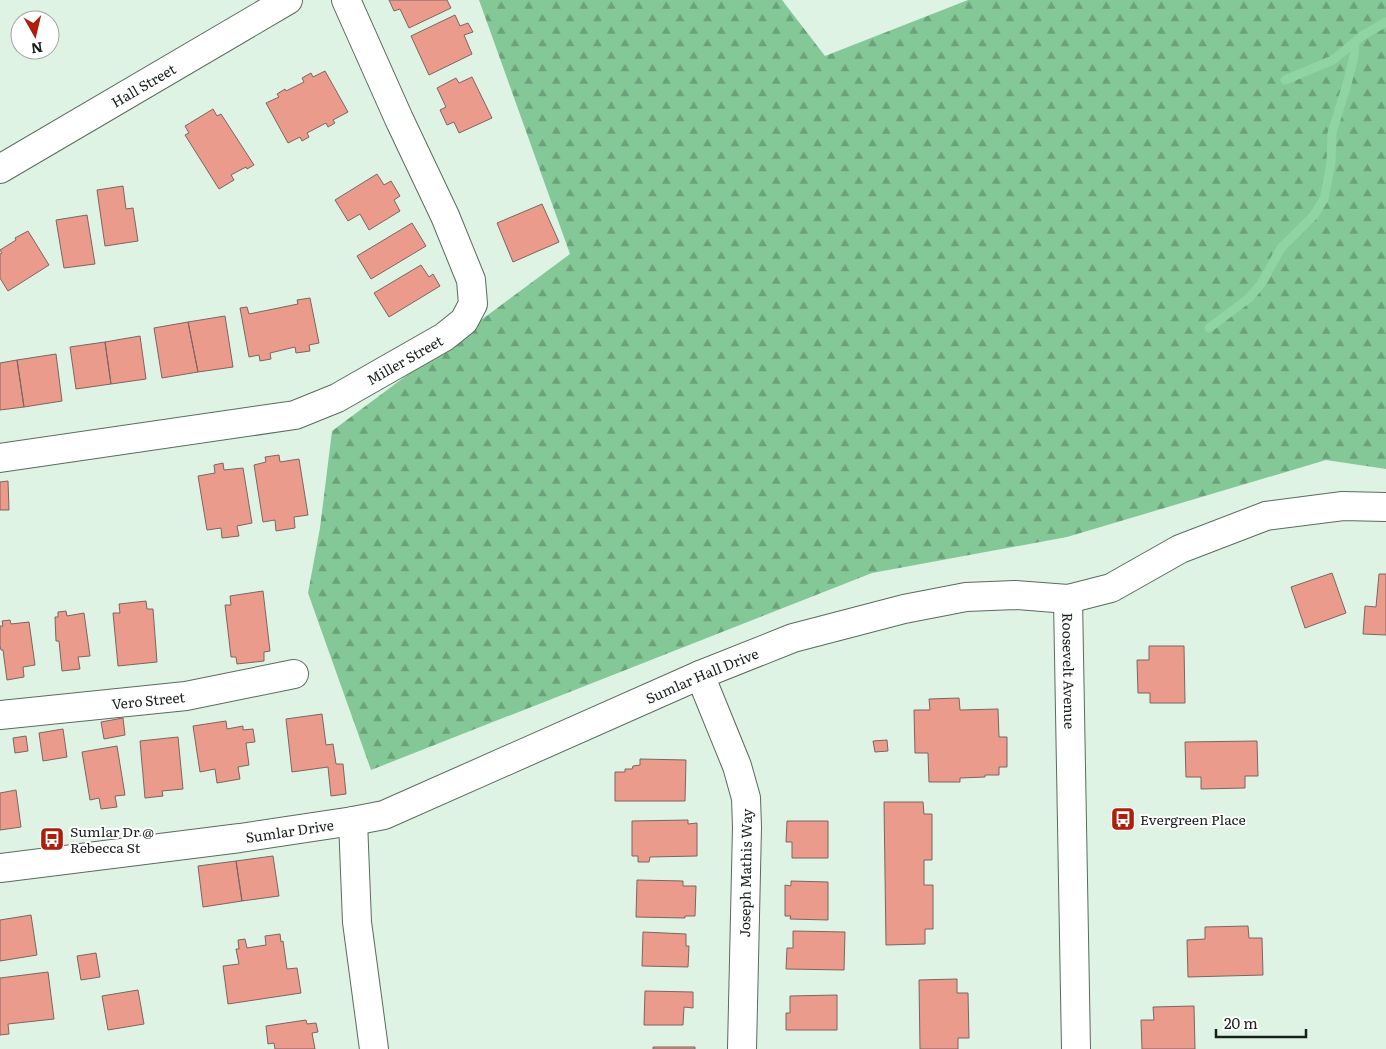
<svg xmlns="http://www.w3.org/2000/svg" width="1386" height="1049" viewBox="0 0 1386 1049" font-family="Literata,serif">
  <defs>
    <pattern id="forest-firs" width="22" height="20" patternUnits="userSpaceOnUse" patternTransform="scale(1.25)"><rect width="22" height="20" fill="#84c897"/><path d="M5 1l3.5 6h-7zM16 11l3.5 6h-7z" fill="#6ba27a"/></pattern>
  </defs>
  <rect width="100%" height="100%" fill="#def3e3"/>
  <!-- forest -->
  <path fill="url(#forest-firs)" d="M479,0h303l43,56 143,-56h418v469l-60,-9 -259,77 -195,36 -501,197 -63,-177 12,-65 12,-97 238,-177z"/>
  <g fill="none" stroke-linecap="round" stroke-linejoin="round">
    <!-- stream -->
    <path stroke="#8fd4a2" stroke-width="9" d="M1285,80l48,-20 29,-24 24,-14
      M1209,328l40,-30 12,-14 20,-36 33,-33 10,-16 7,-36 1,-30 15,-49 7,-28 1,-13"/>
  </g>
  <!-- building -->
  <path fill="#eb9b8c" stroke="#7c6560" d="M389,0h58l4,8 -42,20 -9,-19 -6,2z
    M455,15l5,11 8,-3 5,9 -9,3 8,19 -43,21 -18,-39z
    M325,71l23,41 -15,8 2,3 -7,4 -2,-4 -19,10 2,4 -7,4 -2,-4 -12,6 -22,-40 13,-6 -2,-3 8,-5 1,2 18,-9 -2,-4 9,-5 2,4z
    M472,77l20,41 -33,15 -5,-11 -7,3 -7,-15 6,-3 -9,-19 19,-10 3,5z
    M213,109l4,7 4,-2 33,51 -7,4 -1,-2 -15,8 3,5 -15,9 -34,-54 4,-2 -4,-7z
    M377,174l7,11 7,-4 9,15 -6,4 6,11 -31,19 -9,-16 -12,7 -13,-21z
    M123,186l3,23 7,-1 5,33 -33,5 -8,-56z
    M542,204l17,38 -46,20 -16,-39z
    M87,215l8,49 -31,4 -8,-48z
    M412,223l14,23 -55,33 -14,-23z
    M28,231l21,34 -41,26 -8,-13v-24l2,-1 -2,-3 16,-10 -1,-2z
    M421,265l8,12 4,-3 7,12 -51,31 -15,-24z
    M310,298l9,45 -10,2 1,6 -14,2 -1,-6 -25,6 1,6 -11,2 -1,-6 -10,2 -9,-49 7,-1 2,7 49,-10 -1,-4z
    M225,316l8,51 -35,5 -10,-50z
    M188,322l10,50 -36,6 -8,-50z
    M140,336l6,43 -35,5 -6,-42z
    M105,342l6,42 -35,5 -6,-42z
    M56,354l6,47 -38,6 -7,-47z
    M17,360l7,47 -24,3v-47z
    M279,455l1,7 19,-3 9,56 -14,2 1,11 -19,3 -1,-11 -12,2 -9,-57 12,-3 -1,-5z
    M223,463l1,7 19,-2 9,55 -15,3 2,10 -17,2 -1,-10 -14,2 -9,-54 17,-3 -1,-8z
    M8,481l1,29h-9v-28z
    M1332,573l14,40 -41,15 -14,-41z
    M1379,574h7v61l-23,-1 2,-28 11,1z
    M263,591l7,60 -6,1v9l-27,3 -1,-7h-5l-6,-52h6l-1,-9z
    M146,601l1,8h6l4,53 -39,4 -5,-53h7l-1,-9z
    M66,611l1,5 17,-3 6,43 -12,1 2,12 -18,2 -3,-30h-3l-1,-24h3v-5z
    M10,620l1,4 18,-2 6,43 -12,2 1,10 -17,3 -4,-30h-2l-1,-4v-20h3l-1,-5z
    M1149,646h35l1,57h-35v-10h-12l-1,-33h12z
    M959,698l1,12 38,-1 1,28h8v30h-8v8h-14v2l-25,1v4h-31l-1,-29h-13l-1,-43h16l-1,-11z
    M322,714l4,31 7,-1 3,20h7l3,30 -15,2 -3,-29 -36,5 -6,-53z
    M123,718l2,17 -21,4 -3,-17z
    M226,721l1,8 16,-3v4l10,-1 2,13 -9,1 3,22 -11,2 2,12 -23,4 -2,-14 -15,3 -7,-46z
    M63,729l4,28 -24,4 -4,-28z
    M26,736l2,15 -13,2 -2,-15z
    M178,737l5,52 -21,2 1,5 -18,2 -5,-57z
    M887,740l1,11 -13,1 -2,-11z
    M1257,741l1,35h-13v12l-44,1v-12h-15l-1,-35z
    M117,746l8,49 -10,1 2,11 -16,2 -2,-11 -9,2 -8,-48z
    M640,759l46,1 -1,41h-70v-29h10v-3h7l1,-3 7,-1z
    M16,790l5,37 -21,3v-37z
    M884,802h39l1,12h8v46h-8v25h9v44h-8v15l-39,1z
    M688,820v4l9,-1v33l-47,1 -1,5h-11v-6h-6v-35z
    M787,821h41v37h-36v-16h-6z
    M273,856l6,40 -37,5 -6,-40z
    M236,861l6,40 -39,6 -5,-41z
    M637,880l46,1v5h13l-1,30h-10v2l-49,-1z
    M791,881l37,1v38l-38,-1 1,-3h-6v-31l6,1z
    M31,915l6,40 -37,6v-41z
    M1248,926l1,12h13l1,37 -75,2 -1,-37 18,-1v-12z
    M793,931l52,1 -1,38 -58,-1 1,-21h6z
    M643,932l43,2v12h3l-1,21 -46,-1z
    M280,934l1,8 2,-1 4,28 10,-1 4,25 -73,11 -5,-38 16,-2 -3,-15h3l-1,-9 7,-1 2,9 19,-3 -1,-9z
    M96,953l4,24 -19,3 -4,-24z
    M48,972l6,47 -46,5 1,10 -9,1v-57z
    M957,979v14h11l1,45h-11v11h-38l-1,-69z
    M138,990l6,34 -36,6 -6,-34z
    M645,991l48,1v16l-9,-1 -1,18h-39z
    M837,995v35h-51v-17h4v-17z
    M1194,1006l1,43h-53l-1,-29h13l-1,-13z
    M306,1020l1,4 9,-1 2,9 -6,1 3,16h-40l-1,-6 -6,1 -2,-18z
    M653,1047h42v2h-42z"/>
  <g fill="none" stroke-linecap="round" stroke-linejoin="round">
    <defs>
      <g id="street">
        <path id="s1" d="M0,169l288,-169"/>
        <path id="s2" d="M0,458l295,-43 42,-17 107,-61 20,-16 9,-17 -2,-24 -26,-64 -46,-97 -53,-119"/>
        <path id="s3" d="M1068,599l8,450"/>
        <path d="M700,675l37,91 9,32 1,29 -5,222"/>
        <path id="s4" d="M0,715l186,-19 108,-22"/>
        <path d="M353,821l4,101 17,127"/>
        <path id="s5" d="M0,868l240,-30 113,-17 31,-6 316,-140 93,-37 111,-29 62,-12 49,-2 53,4 43,-11 69,-39 86,-33 77,-10 43,1"/>
      </g>
    </defs>
    <!-- street casing -->
    <use href="#street" stroke="#596b5d" stroke-width="30"/>
    <!-- street -->
    <use href="#street" stroke="#fff" stroke-width="28"/>
  </g>
  <!-- icons -->
  <defs>
    <symbol id="bus-square" viewBox="-11 -11 22 22"><rect x="-9" y="-9" width="18" height="18" rx="4" fill="#ad1e0b" stroke="#fff"/><path d="M-5-6H5V4H4V6H2V4H-2V6H-4V4H-5ZM-3.5-4V0h7V-4ZM-3.5 1.2v1.5H-2V1.2ZM2 1.2v1.5H3.5V1.2Z" fill="#fff"/></symbol>
  </defs>
  <g fill-rule="evenodd">
    <use href="#bus-square" x="1109" y="805" width="28" height="28"/>
    <use href="#bus-square" x="38" y="825" width="28" height="28"/>
  </g>
  <g text-anchor="middle" dominant-baseline="central" stroke-width="4" stroke-linejoin="round" paint-order="stroke">
    <!-- street labels -->
    <g font-size="14" fill="#19201b" stroke="#fff">
      <text stroke="none"><textPath href="#s1" startOffset="166">Hall Street</textPath></text>
      <text stroke="none"><textPath href="#s2" startOffset="421">Miller Street</textPath></text>
      <text stroke="none"><textPath href="#s3" startOffset="72">Roosevelt Avenue</textPath></text>
      <text stroke="none"><textPath href="#s5" startOffset="735">Sumlar Hall Drive</textPath></text>
      <text stroke="none"><textPath href="#s4" startOffset="149">Vero Street</textPath></text>
      <text stroke="none"><textPath href="#s5" startOffset="292">Sumlar Drive</textPath></text>
      <text transform="translate(745 873) rotate(-89)">Joseph Mathis Way</text>
    </g>
    <!-- poi labels -->
    <g font-size="14" fill="#19201b" stroke="#fff" text-anchor="start">
      <text x="1140" y="819">Evergreen Place</text>
      <text x="70" y="831">Sumlar Dr @<tspan x="70" dy="16">Rebecca St</tspan></text>
    </g>
  </g>
  <!-- north arrow -->
  <g transform="translate(35 35) rotate(172)"><circle r="24" fill="#ffffff" stroke="#a3a6a4"/>
  <path d="M0-4L9 19L0 12L-9 19Z" fill="#ad1e0b"/>
  <text y="-8" font-size="14" font-weight="bold" text-anchor="middle" fill="#19201b">N</text>
  </g>
  <!-- scale -->
  <path d="M1216 1029v8h90v-8" fill="none" stroke="#19201b" stroke-width="2.5"/>
  <text x="1224" y="1029" font-size="15" fill="#19201b" stroke="#ffffff" stroke-width="4" paint-order="stroke">20 m</text>
</svg>
